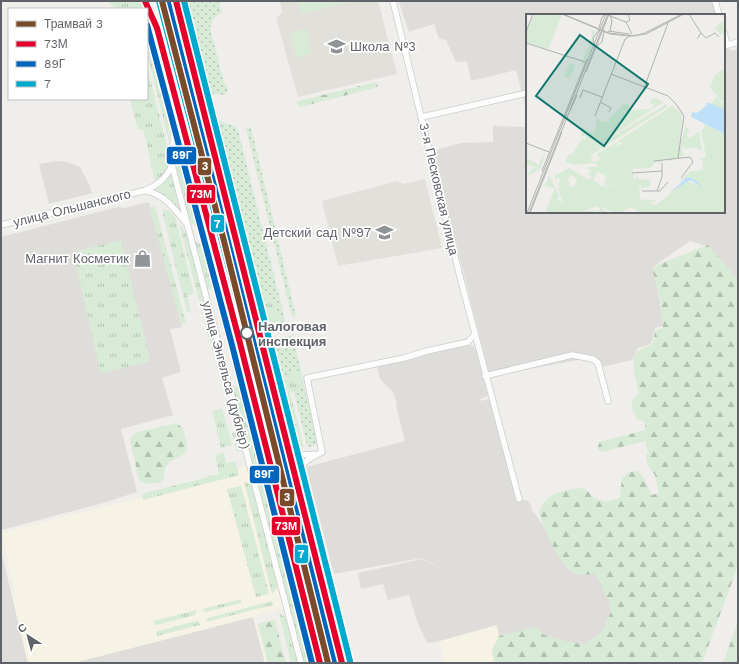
<svg xmlns="http://www.w3.org/2000/svg" width="739" height="664" viewBox="0 0 739 664" font-family="'Work Sans',sans-serif">
  <defs>
    <pattern id="grass-tufts" width="24" height="20" patternUnits="userSpaceOnUse"><rect width="24" height="20" fill="#d8ebd6"/><path d="M3 7l-1-3M5 7V3M7 7l1-3M15 17l-1-3M17 17v-4M19 17l1-3" fill="none" stroke="#b2c2b1"/></pattern>
    <pattern id="forest-firs" width="22" height="20" patternUnits="userSpaceOnUse"><rect width="22" height="20" fill="#d8ebd6"/><path d="M5 1l3.5 6h-7zM16 11l3.5 6h-7z" fill="#b2c2b1"/></pattern>
    <pattern id="park-dots" width="8" height="8" patternUnits="userSpaceOnUse"><rect width="8" height="8" fill="#d8ebd6"/><path d="M2 2h.1M6 6h.1" fill="none" stroke="#b2c2b1" stroke-width="1.8" stroke-linecap="round"/></pattern>
  </defs>
  <rect width="100%" height="100%" fill="#efeeea"/>
  <!-- commercial -->
  <path fill="#f7f3e4" d="M264,462l36,142 -46,12 13,47h-249l-12,-44 9,-27 -13,-59 88,-23 79,-19 -1,-4z
    M497,625l2,11 2,27h-56l-6,-22z"/>
  <!-- industrial -->
  <path fill="#dfddda" d="M403,1h312l4,14h-192v97l-11,-42 -45,11 -4,-20 -11,1 -10,-22 -7,-1 -5,-15 -25,8 -10,-30z
    M724,33l6,18 8,-2v235l-31,-38 -17,-5 -36,25 -1,6 6,23 4,31 -8,2 -4,16 -13,4 -6,12 -30,7 -18,-8 -94,17 -58,-225 29,-8 32,-1v-16l34,1v85h197z
    M56,161l11,1 13,5 8,15 4,11 -43,11 -10,-40z
    M149,202l33,125 -12,2 11,43 -19,6 11,37 -52,14 16,63 -34,11 -102,27v-293l117,-30 6,1z
    M467,345l6,1 3,4 12,46 -8,3 1,2 11,-3 27,101 10,2 3,9 11,15 12,24 23,26 18,-2 13,29 2,10 -9,20 -7,6 -12,6 -16,-2 -23,-7 -45,1 -2,-11 -61,17 -9,1 -10,-22 -8,-26 -21,5 -5,-16 -22,5 -3,-16 64,-14 24,11 -24,-12 -88,16 -28,-107 99,-26 -9,-35 1,-3 -4,-11 -13,-13 -3,-13z
    M1,551l27,112h-27z
    M253,617l12,46h-191z"/>
  <!-- education -->
  <path fill="#e2e0da" d="M280,1h98l19,73 -99,23 -22,-79 6,-5z
    M425,179l17,69 -104,18 -16,-65 75,-20 7,3z"/>
  <!-- grass -->
  <path fill="url(#grass-tufts)" d="M107,1h34l3,8h-28z
    M158,1h11l58,227c-1,5 -4,7 -8,6l-4,-3z
    M147,21l23,86 -1,35 -22,-89z
    M147,66l22,89c1,14 -3,18 -13,29l-13,-55 -5,1 -8,-31h17z
    M176,125l28,105 -14,-8 -14,-52z
    M172,173l11,42 -23,-23 -5,-3 7,-4z
    M155,206l31,117 -5,1 -31,-116z
    M164,209l6,2 5,5 19,78 -7,1 4,16 -4,1 -25,-101z
    M179,223l10,14 18,70 -6,2z
    M121,240l29,120 -3,2 -45,11 -2,-2 -26,-115 3,-5z
    M194,240l13,8 6,24 1,16 -8,2z
    M227,245l5,3 33,116 73,299h-15l-79,-316 -23,-96 1,-4z
    M272,296l10,33 -9,4 -6,-18h-3l-5,-16z
    M208,310l13,47 -6,5 -13,-51z
    M284,337l2,8 -13,3 -2,-8z
    M301,370l2,11 -10,11 -3,1 14,54 -6,1c-8,-7 -17,-53 -20,-65l4,-5 3,3 8,-9z
    M242,384l70,279h-10l-71,-275z
    M222,408l10,37 -11,3 -9,-37z
    M239,431l4,19 -6,2 -5,-19z
    M224,453l2,10 9,-2 4,14 -96,25 -1,-6 77,-20 -4,-19z
    M244,481l7,3 2,2 24,98v4l-5,6z
    M241,486l28,108 -13,3 -29,-108z
    M242,599l-1,4 -35,9 -4,-3z
    M272,601l1,4 -67,17 2,-4z
    M197,610l-2,5 -38,10h-2l-2,-4z
    M279,613l5,3 2,3 12,44h-7z
    M196,621l3,1 1,3 -43,11 -1,-4 2,-1z"/>
  <!-- forest -->
  <path fill="url(#forest-firs)" d="M376,82l2,4 -3,2 -75,19 -3,-3 1,-3z
    M708,245l30,35v286l-36,97h-208l-2,-14 7,-13 37,-9 8,8 23,7 16,2 12,-6 7,-6 9,-20 -2,-10 -13,-28c-6,0 -13,2 -19,0 -17,-5 -33,-45 -38,-62 2,-3 3,-8 6,-11 10,-10 25,-12 39,-13 12,12 20,18 36,9l2,-19 7,-6 9,-1c6,6 10,16 14,24l7,-2 -4,-18 -7,-9 -2,-11 2,-3 -3,-11 -43,11 -4,-3v-3l2,-4 45,-12v-8l-8,-3c-6,-12 -9,-16 2,-25 -2,-12 -12,-38 2,-45 2,-2 6,-2 9,-3 4,-3 4,-10 5,-15l8,-3 -3,-32 -7,-24 2,-6z
    M176,423l7,5 4,17 -1,8c-14,8 -21,7 -22,25l-3,4 -15,2 -7,-4 -9,-40 3,-5 5,-3z
    M275,620l11,43h-18l-10,-39z
    M738,622v41h-15z"/>
  <!-- park -->
  <path fill="url(#park-dots)" d="M186,1h33l3,11 -8,6 -4,9 14,56 3,3 1,5 -4,4 -16,-2 -3,-2 -16,-65z
    M212,118l22,8 4,4 49,198 -5,1 -10,-33 -13,3 -48,-179z
    M251,127l45,189 -4,1 -46,-189z
    M292,335l9,35 -8,2 -8,10 -3,-4 -7,-22 -5,1 -2,-7 18,-5 -2,-8z
    M303,381l14,62 -6,4 -4,-1 -13,-55z
    M307,486l22,87 -8,-2 -20,-83z
    M331,577l21,86h-7l-22,-82z"/>
  <!-- pitch -->
  <path fill="#d8ebd6" d="M298,1h56l-53,13z
    M306,29l6,25 -16,4 -6,-25z"/>
  <g fill="none" stroke-linecap="round" stroke-linejoin="round">
    <defs>
      <path id="street" d="M393,1l66,272 60,226
        M715,1l4,14
        M724,33l3,12
        M724,46l14,-4
        M175,105l-3,60 129,498
        M422,117l105,-24
        M146,191c18,3 29,18 40,32
        M1,225l142,-34c14,-5 23,-12 29,-26
        M485,376l87,-21 21,4 5,4 10,38
        M289,449c8,6 15,7 25,5
        M322,452l-15,-74 97,-20 23,-7 41,-9 7,-8
        M296,477c5,-15 13,-18 26,-25"/>
      <path id="primary" d="M151,1l24,96 65,246 80,320
        M176,1l166,662
        M214,244l20,-5"/>
    </defs>
    <!-- street casing -->
    <use href="#street" stroke="#cbcccc" stroke-width="7"/>
    <!-- primary casing -->
    <use href="#primary" stroke="#d7ceb8" stroke-width="10"/>
    <!-- street -->
    <use href="#street" stroke="#fdfcfc" stroke-width="5.5"/>
    <!-- primary -->
    <use href="#primary" stroke="#f4f2e9" stroke-width="9"/>
    <defs>
      <path id="bus-1" d="M145,1l12,27 83,315 80,320
        M176,1l166,662"/>
      <path id="bus-2" d="M168,3l166,660
        M147,25l85,320 80,318"/>
      <path id="bus-3" d="M159,1l89,340 80,320
        M184,1l166,660"/>
    </defs>
    <!-- bus-1 casing -->
    <use href="#bus-1" stroke="#fff" stroke-width="9"/>
    <!-- bus-2 casing -->
    <use href="#bus-2" stroke="#fff" stroke-width="9"/>
    <!-- bus-3 casing -->
    <use href="#bus-3" stroke="#fff" stroke-width="9"/>
    <!-- bus-1 -->
    <use href="#bus-1" stroke="#e4002b" stroke-width="6"/>
    <!-- bus-2 -->
    <use href="#bus-2" stroke="#0065bd" stroke-width="6"/>
    <!-- bus-3 -->
    <use href="#bus-3" stroke="#00a9ce" stroke-width="6"/>
    <defs>
      <path id="tram-1" d="M162,1l62,240 104,422"/>
    </defs>
    <!-- tram-1 casing -->
    <use href="#tram-1" stroke="#fff" stroke-width="9"/>
    <!-- tram-1 -->
    <use href="#tram-1" stroke="#7a4b2a" stroke-width="6"/>
  </g>
  <!-- icons -->
  <defs>
    <symbol id="school-bare" viewBox="-9 -9 18 18"><path d="M0-5L7-2L0 1L-7-2ZM-4 1L0 2.5L4 1V4Q0 6-4 4Z" fill="#919496" stroke="#fff" stroke-width="2.5" paint-order="stroke"/></symbol>
    <symbol id="shop-bare" viewBox="-9 -9 18 18"><path d="M-5-2.5h2.3a2.7 3.5 0 0 1 5.4 0H5L5.5 6h-11ZM-1.5-2.5h3a1.5 2.3 0 0 0-3 0Z" fill="#919496" stroke="#fff" stroke-width="2.5" paint-order="stroke"/></symbol>
  </defs>
  <g fill-rule="evenodd">
    <use href="#school-bare" x="324" y="34" width="25" height="25"/>
    <use href="#school-bare" x="372" y="220" width="25" height="25"/>
    <use href="#shop-bare" x="130" y="246" width="25" height="25"/>
  </g>
  <!-- markers -->
  <circle fill="#fff" stroke="#5f6368" stroke-width="2" cx="247" cy="333" r="6"/>
  <g text-anchor="middle" dominant-baseline="central" stroke-width="3.5" stroke-linejoin="round" paint-order="stroke">
    <!-- poi labels -->
    <g font-size="13" fill="#5f6368" stroke="#fff" text-anchor="end">
      <text x="350" y="46" text-anchor="start">Школа №3</text>
      <text x="371" y="232">Детский сад №97</text>
      <text x="129" y="258">Магнит Косметик</text>
    </g>
    <!-- street labels -->
    <g font-size="13" fill="#5f6368" stroke="#fff">
      <text transform="translate(439 189) rotate(77)">3-я Песковская улица</text>
      <text transform="translate(72 208) rotate(-14)">улица Ольшанского</text>
      <text transform="translate(226 375) rotate(75)">улица Энгельса (дублёр)</text>
    </g>
    <!-- stop labels -->
    <g font-size="13" font-weight="bold" fill="#5f6368" stroke="#fff" text-anchor="start">
      <text x="258" y="326">Налоговая<tspan x="258" dy="15">инспекция</tspan></text>
    </g>
  </g>
  <!-- overview -->
  <g transform="translate(526 14)">
    <rect width="199" height="199" fill="#efeeea"/>
    <path d="M197,7l2,12 -5,2 -5,-7zM59,11l10,6 -2,14 -10,22 -1,-4 10,-26 -1,-8zM44,49l5,2 -5,13 -6,-2zM199,54v35l-5,-3 -3,2 1,-6 -8,-8 5,-13zM114,177v8h-11l-8,3 -2,2 5,2 -7,1v4l-3,2 -20,-10 2,-5 6,-3h32z" fill="#d8ebd6"/>
    <path d="M191,82v6l2,-4v4l6,1v7l-14,-6zM130,84l7,4 -69,46 72,-44 1,3 -76,48 1,6 5,1 3,-4 -3,-4 20,-12v5l5,-3 -4,-3 54,-35 10,8 -2,33 6,-22 3,6 -3,2 4,6 9,-8 3,21 -8,-6v4l-2,-3 -6,2 -5,-3 3,10 -5,1 1,-9 -2,10 -6,1 4,2 -14,-1v3l-6,-1 -6,6 -18,1 3,12 2,-6 3,5 9,-1 2,7 -9,2 -3,-3 1,6 -6,4h-31l-7,2 -2,6 7,1 2,6 8,3h-14v-2l4,-1 -4,-4 -14,6 13,-2 -3,3h-48l10,-24 -10,-3 4,-11 10,21 -2,3 6,3 -5,-14 17,-2 2,-8 -5,-2v-3l-4,6 -12,-1 1,5 -3,-7 15,-8 20,12 3,-3 -5,-3 5,-3 -7,-4h15l-6,-4 -20,2 -9,-3 4,-8 3,1 10,-16 4,-1 -1,-4 -3,4 -1,-3 1,-7 12,5 3,-15 6,4 4,-1 1,3 2,-5 -5,-3 6,2 12,-15 6,2 1,5 20,-1 5,-4 -5,-2v-3zM72,158l8,4 -2,9h21l-23,1 -9,-6zM178,110l21,10v79h-87l-1,-3 -8,-3 -9,6h-6l3,-2v-4l7,-1 -4,-3 8,-4 27,1 1,2h-8l8,3 14,-11 2,-6 -1,3 16,-10 13,5 -12,-9 -10,6 12,-12 13,-1v-8l-3,-4 6,-1 -5,-27 4,-2zM19,138l-4,16 -13,8 3,-7 7,-1 -12,-4v-6l13,7z" fill="#d8ebd6" fill-rule="evenodd"/>
    <path d="M8,0h26l1,3 -12,31 -4,1 -19,-7v-9z" fill="#d8ebd6"/>
    <path d="M32.5 170a5.5 5.5 0 1 1 11 0a5.5 5.5 0 1 1-11 0Z" fill="#d8ebd6"/>
    <path d="M181,88l18,8v24l-34,-17 1,-5 5,1 9,-7zM161,163l7,2 9,9 -13,-8 -19,12z" fill="#bfe0f9"/>
    <path fill="none" stroke="#b1b2b2" stroke-width="1" d="M36,0l48,20 20,2 16,-2 38,-20M37,0l46,19 25,3 11,-3 37,-19M83,0l3,6 -2,12M86,0l-2,2 16,6M102,0l2,6 -4,2 6,12M163,0l12,19 -4,6M73,14l3,-11 4,-3M82,17l22,3M0,18l7,-18M175,19l5,5 9,-5 4,4M0,29l59,19M68,30l-1,-6 6,-8M71,32l5,-4 2,-10M60,58l23,-58M85,60l57,22 8,8 8,12 -6,42M118,74l24,-65M54,84l3,-8 19,7M74,88l11,6 -2,4M44,97l7,-16M69,102l30,-77 5,-3M0,129l23,9M128,147l36,-4 3,5 -12,16M16,157l45,-112M106,159l30,-2M116,177h18l8,-9M131,177l5,-14v-14M1,199l79,-199M3,199l79,-199M4,199l32,-81"/>
    <path fill="#0f766e" fill-opacity="0.15" stroke="#0f766e" stroke-width="2" d="M54,21l68,49 -44,62 -68,-50z"/>
    <rect width="199" height="199" fill="none" stroke="#5f6368" stroke-width="2"/>
  </g>
  <g stroke="#fff" stroke-width="1.5">
    <rect x="166" y="146" width="31" height="19" rx="4" fill="#0065bd"/>
    <rect x="197" y="157" width="15" height="19" rx="4" fill="#7a4b2a"/>
    <rect x="186" y="184" width="30" height="20" rx="4" fill="#e4002b"/>
    <rect x="210" y="214" width="15" height="19" rx="4" fill="#00a9ce"/>
    <rect x="249" y="465" width="31" height="19" rx="4" fill="#0065bd"/>
    <rect x="279" y="488" width="16" height="19" rx="4" fill="#7a4b2a"/>
    <rect x="271" y="516" width="30" height="20" rx="4" fill="#e4002b"/>
    <rect x="294" y="544" width="15" height="20" rx="4" fill="#00a9ce"/>
  </g>
  <g font-size="11" text-anchor="middle" font-weight="bold" fill="#fff">
    <text x="182" y="159">89Г</text>
    <text x="205" y="170">3</text>
    <text x="201" y="198">73М</text>
    <text x="217" y="228">7</text>
    <text x="264" y="478">89Г</text>
    <text x="287" y="501">3</text>
    <text x="286" y="530">73М</text>
    <text x="301" y="558">7</text>
  </g>
  <!-- border -->
  <rect width="739" height="664" fill="none" stroke="#5f6368" stroke-width="4"/>
  <!-- legend -->
  <rect x="8" y="8" width="140" height="92" fill="#ffffff" stroke="#bfc1c3"/>
  <rect x="16" y="21" width="20" height="6" fill="#7a4b2a" stroke="#bfc1c3"/>
  <text x="44" y="28" font-size="12" fill="#5f6368">Трамвай 3</text>
  <rect x="16" y="41" width="20" height="6" fill="#e4002b" stroke="#bfc1c3"/>
  <text x="44" y="48" font-size="12" fill="#5f6368">73М</text>
  <rect x="16" y="61" width="20" height="6" fill="#0065bd" stroke="#bfc1c3"/>
  <text x="44" y="68" font-size="12" fill="#5f6368">89Г</text>
  <rect x="16" y="81" width="20" height="6" fill="#00a9ce" stroke="#bfc1c3"/>
  <text x="44" y="88" font-size="12" fill="#5f6368">7</text>
  <!-- north arrow -->
  <g transform="translate(28 636) rotate(324)" stroke="#ffffff" stroke-width="3" paint-order="stroke">
  <path d="M0-3L7 15L0 10L-7 15Z" fill="#5f6368"/>
  <text y="-6" font-size="11" font-weight="bold" text-anchor="middle" fill="#5f6368">С</text>
  </g>
</svg>
